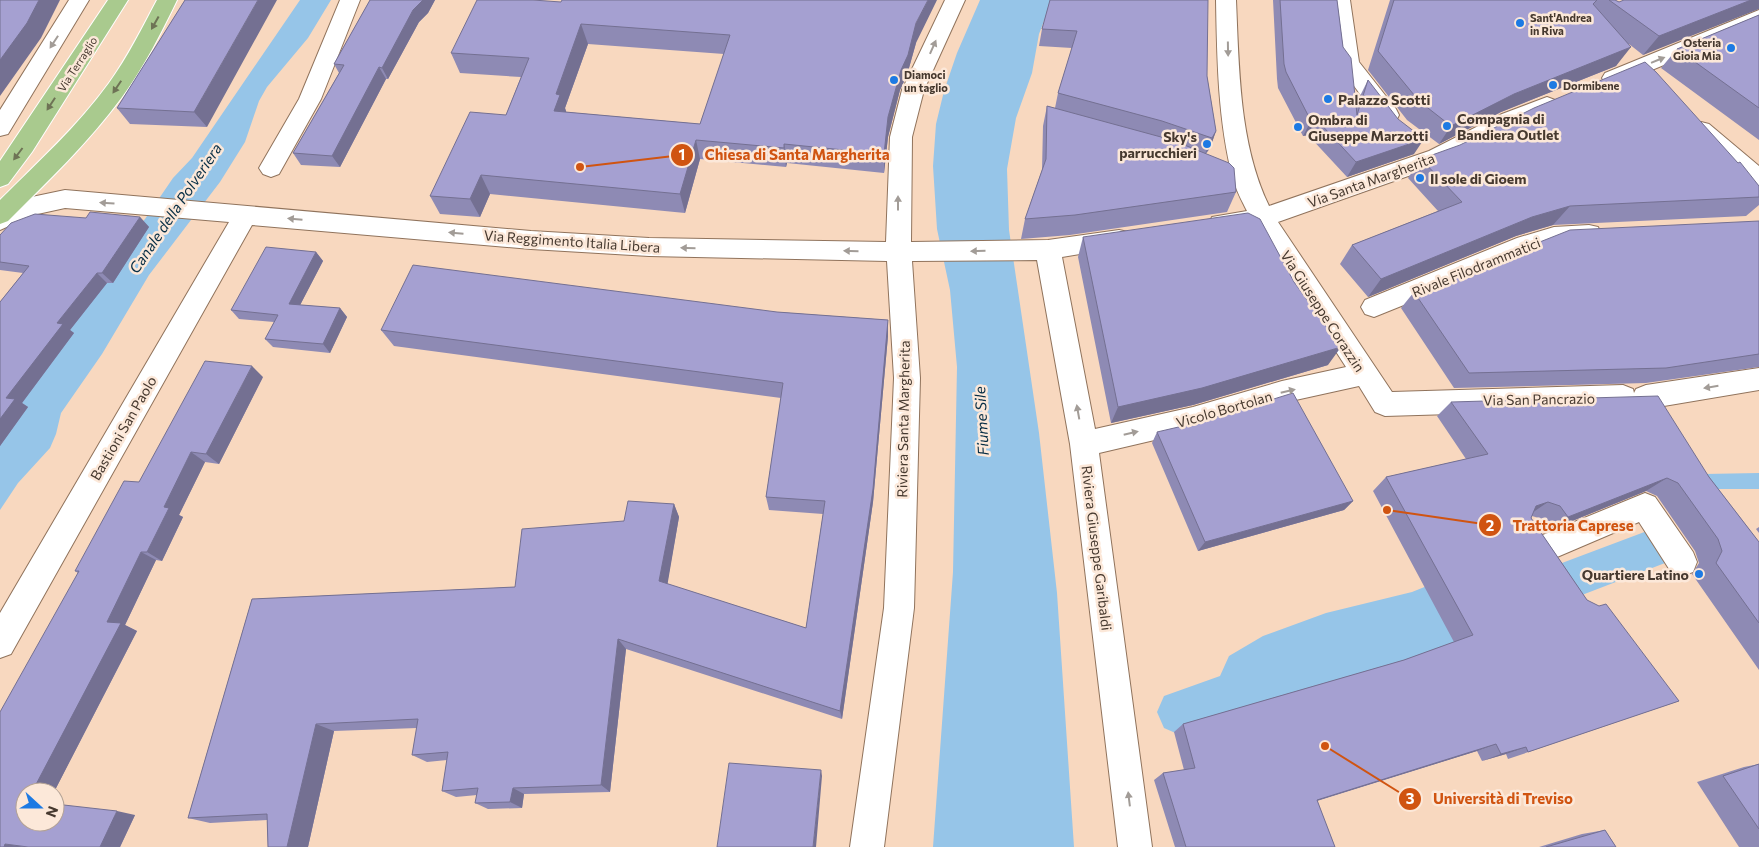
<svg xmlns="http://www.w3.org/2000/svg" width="1759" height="847" viewBox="0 0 1759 847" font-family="Commissioner,sans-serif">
  <rect width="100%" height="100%" fill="#f8d8bf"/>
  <!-- water -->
  <path fill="#96c5e8" d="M300,0h31l-23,38 -41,49 -8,14 -14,41 -25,40 -71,93 -47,79 -41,59 -5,21 -6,14 -32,35 -18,27v-101l120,-161 25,-29 28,-41 19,-20z
    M980,0h72l-13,34 -7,39 -16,45 -9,51 2,61 30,203 18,160 17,254h-141l20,-275 4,-205 -7,-77 -13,-61 -4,-63 3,-42 8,-33 13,-38z
    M1759,473v16h-43l-12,-15z"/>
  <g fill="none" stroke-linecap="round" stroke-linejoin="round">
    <!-- canal -->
    <path fill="#96c5e8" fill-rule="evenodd" d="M1663,525l15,5 6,14 -6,14 -109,42 -15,-6 -6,-14 6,-14z
      M1427,586l15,6 6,15 48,-18 15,6 7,15 -7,15 -147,56 -129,35 -55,19 -16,-7 -7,-16 7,-16 56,-20 9,-20 34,-20 63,-23 86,-21z"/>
    <defs>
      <path id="minor" d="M69,0h20l-81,134 -8,2v-26z
        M340,0h20l-39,99 -42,75 -8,3 -8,-3 -4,-6 40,-69z
        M945,0h20l-41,90 -12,47 -1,105 137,-2 71,-10 9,2 3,7 -3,7 -66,11 33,172 98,-22 89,-26 64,-14 -90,-139 -35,5 -9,-2 -3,-7 3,-7 35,-6c-5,-10 -11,-21 -14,-32 -15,-57 -16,-120 -17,-179h20c3,68 3,144 33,206l160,-55 73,-37 37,-14 8,-3 8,3 3,5 -3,5 -37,16 -73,37 -167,59 114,170 231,-7 10,4 1,4 2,-4 10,-4 113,-17v22l-113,19 -10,-4 -2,-4 -1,4 -10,4 -238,7 -10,-4 -16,-26 -77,17 -89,28 -94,22 53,394h-34l-48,-403 -33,-184 -125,1 8,117 -6,230 -30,239h-34l34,-239 10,-230 -7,-117 -238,-5 -118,-7 -279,-24 -241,429 -11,4v-45l229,-391 -164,-14 -32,7 -33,15v-20l27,-12 38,-8 466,41 118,7 237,4 4,-105 12,-47z
        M1330,0h20l9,62 37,47 3,6 -3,6 -8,2 -8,-2 -43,-58z
        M1759,10v15l-138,58 -8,2 -8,-2 -3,-5 3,-5z
        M1701,122l8,2 50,42v22l-8,-3 -58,-49 -3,-6 3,-6z
        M1589,225l9,2 3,7 -3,7 -9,2 -35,2 -19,7 -161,65 -9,-3 -4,-7 4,-7 152,-62 37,-11z
        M1645,493l10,4 38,55 4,10 -4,10 -11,4 -11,-4 -32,-50 -96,41 -10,-4 -5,-10 5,-10z"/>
      <path id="major" d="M108,0h20l-96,152 -24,32 -8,3v-26z
        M157,0h20c-16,33 -33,67 -55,97 -33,45 -74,84 -114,124l-8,3v-24c38,-38 78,-74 109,-117 19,-26 33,-55 48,-83z"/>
    </defs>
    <!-- minor casing -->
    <use href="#minor" stroke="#90735c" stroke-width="2"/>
    <!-- major casing -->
    <use href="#major" stroke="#fff" stroke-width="2"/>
    <!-- minor -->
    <use href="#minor" fill="#fff" fill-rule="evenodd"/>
    <!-- major -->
    <use href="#major" fill="#a9ca8e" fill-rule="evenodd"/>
  </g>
  <!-- wall -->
  <path fill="#8e8ab4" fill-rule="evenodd" d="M185,0l22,127 -77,-3 -13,-16z
    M370,0h65l-7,13 -9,9 -31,57h-2l-46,88 -39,-2 -8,-12 46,-80 -5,-9z
    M1050,0l157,76 9,55 -6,17 -4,6 30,38 -9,20 -157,23 -49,4 4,-20 17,-49 1,-44 4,-20 8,2 3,-15 14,-45 -33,-2 3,-17z
    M1273,0h64l6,47 13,60 4,-11 8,-16 46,74 -67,23 -39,-42 -5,1 -25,-48 -1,-9z
    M1390,0h225l4,2 140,-2 -116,55 -14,-11 -13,22 -115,46 -62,32 -32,-24 -39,-50z
    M561,2l355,41 -9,32 -7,15 -12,47 -4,36 -97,-10 -1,4 -86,-8 -15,54 -195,-19 -10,23 -40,-3 -10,-18 76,-81 15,-38 -61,-4 -9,-20zM588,44l136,10 -24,70 -134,-12 -1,-4z
    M1759,15v125l-98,-72 16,-19z
    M1421,159l317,4 21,23v19l-13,11 -193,9 -37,11 -148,61 -28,-33 12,-19 86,-34 -30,-33z
    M140,217l9,10 -36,56h-6l-37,47 4,3 -52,70 6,4 -28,39v-144l23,-29 -23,-3v-35l86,-17z
    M1759,221v146l-113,16 -192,5 -53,-80 13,-16z
    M1083,237l245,128 -135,40 -82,18 -33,-166z
    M316,252l7,9 -23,44 40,3 7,9 -17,36 -57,-6 -8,-8 9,-17 -35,-3 -8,-9z
    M777,312l111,8v16l-15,166 -31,217 -216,-70 -16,143 -86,2 -2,14 -34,1 -13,-6 2,-8 -21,2 -14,-6 5,-31 -20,2 -15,-7 5,-27 -83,3 -26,116h-40l-1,-27 -57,3 -22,-5 64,-219 263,-12 109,-66 50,-17 5,13 -12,67 139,44 17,-114 -54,-4 -3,-13 15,-99 -387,-52 -13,-16z
    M263,377l-44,87 -14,-2 -26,53 4,2 -21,44 -6,-1 -31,65 12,6 -83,161h-29v30l110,-7 -15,32h-120l78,-274 -3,-2 64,-89z
    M1451,402l258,75 50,65v128l-67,-96 7,-11 -4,-12 -38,-55 -11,-5 -96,39 -8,-11 -10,-3 -1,2 56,82 92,101 -171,58 -2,-5 -24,7 -5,-10 -160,50 18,46h-160l-21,-67 9,-7 21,-3 -10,-38 9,-8 221,-64 50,-18 -81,-151 13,-14 80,-18 -29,-43z
    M1157,432l196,69 -9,9 -146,41 -46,-108z
    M1759,527v6l-3,-4z
    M1759,764v83h-20l-42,-65 47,-15z
    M1605,830l11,17h-77l43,-13z"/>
  <!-- shaded-wall -->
  <path fill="#747092" d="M39,0h21l-19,38 -41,58v-36z
    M258,0h19l-70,127 -13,-15z
    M423,0h12l-7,13 -9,9 -31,57 -6,-11 31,-58z
    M928,0h9l-21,43 -9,32 -7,15 -12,47 -4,36v-19l4,-37 13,-47 15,-47z
    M1751,0h8v9l-116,46 16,-19z
    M581,24l7,20 -23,64 2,6 -13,-3 2,-17z
    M1631,47l-15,19 -115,46 -62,32 12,-18 63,-32z
    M379,67l7,12 -46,88 -8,-11z
    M1316,119l-8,16 -5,1 8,-15z
    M1216,131l-6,17 -5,6 7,-16z
    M1424,139l-10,15 -67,23 9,-15z
    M696,140l4,19 -15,54 -5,-19z
    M784,144l3,19 -1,4 -2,-19z
    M481,175l9,19 -10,23 -10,-18z
    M1570,206l-17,19 -37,11 -148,61 13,-18 151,-62z
    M140,217l9,10 -36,56 -11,-10z
    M316,252l7,9 -27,52 -7,-9z
    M97,273l10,10 -37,47 4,3 -52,70 6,4 -28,39v-27l6,-21 51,-75z
    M340,308l7,9 -17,36 -7,-9z
    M888,320v16l-15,166 -31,217 -2,-8z
    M1341,347l-13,18 -135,40 -82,18 7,-16z
    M252,366l11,11 -44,87 -13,-10z
    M191,452l14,10 -26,53 4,2 -21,44 -15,-9 17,-45z
    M1667,478l-21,13 -96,39 18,-13z
    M1353,501l-9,9 -146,41 7,-9z
    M1548,502l-19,13 7,-9z
    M674,504l5,13 -13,76 -7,-12z
    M141,552l15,8 -31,65 12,6 -83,161h-22l75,-170z
    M618,639l8,10 -16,143 -9,-7z
    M316,724l18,7 -26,116h-21z
    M1496,744l-19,7 -174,54 14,-5z
    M1526,747l-20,7 -24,7 19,-7z
    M821,770l1,6 -6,71h-3z
    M513,788l11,6 -2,14 -12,-6z
    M117,811l18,4 -15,32h-20z
    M5,844l20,3h-21z"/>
  <!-- building -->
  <path fill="#a5a0d1" stroke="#747092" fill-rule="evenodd" d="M0,0h39l-12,23 -27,37z
    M185,0h73l-64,112 -77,-4z
    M370,0h53l-10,10 -31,58 -3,-1 -47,89 -39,-3 51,-88 -10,-1z
    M477,0h56l28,2 1,-2h366l-12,23 -8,32 -7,15 -13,47 -4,37 -100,-10v4l-88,-8 -16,54 -199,-19 -11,24 -40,-3 40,-84 36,3 23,-57 -78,-5zM581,24l149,11 -30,89 -146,-13 6,-16 -4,-1z
    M1050,0h158l-1,76 9,55 -4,7 -50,-17 -104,-28 19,-62 -35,-2z
    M1280,0h57l6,47 8,11 6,57 11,-35 30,39 26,20 -68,23 -40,-43 -5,2 -25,-49 -2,-8z
    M1394,0h203l-4,4 38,43 -117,47 -63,32 -32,-25 -41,-50z
    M1609,0h6l4,2 5,-2h127l-92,36z
    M1759,15v93l-82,-59z
    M1645,62l11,10 82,91 2,-1 19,24v11l-189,9 -38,11 -151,62 -29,-34 110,-43 -41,-43 39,-14 74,-37z
    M1047,106l125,34 57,23 5,5 2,24 -161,23 -50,4 21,-60z
    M90,212l50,5 -38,56h-5l-40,50 6,1 -57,74 9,1 -15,20v-117l29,-36 -29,-4v-27l11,-12 24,-9 51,4z
    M1248,213l12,6 34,63 47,65 -139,41 -84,19 -35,-170z
    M1759,221v133l-93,14 -197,5 -55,-81 156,-62z
    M266,247l50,5 -27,52 51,4 -17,36 -58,-5 13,-24 -47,-5z
    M413,265l364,47 111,8 -15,169 -33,222 -222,-72 -17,146 -88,3 -3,14 -35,1 3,-15 -36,3 6,-39 -36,3 6,-36 -102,5 -29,123h-19l-1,-33 -79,4 64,-219 263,-12 7,-58 102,-8 4,-20 46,3 -15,77 147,47 19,-127 -59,-4 17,-114 -402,-53z
    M205,361l47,5 -46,88 -15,-2 -27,55 5,1 -22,44h-6l-34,70 14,1 -89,169h-7v30h30v-18l62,7 -17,36h-72l-23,-3 -1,3h-4v-135l79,-141h-4l49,-90 15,1z
    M1293,393l60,108 -148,41 -48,-110 43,-10z
    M1658,396l51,81 50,65v81l-43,-60 6,-12 -4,-12 -40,-56 -11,-5 -99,39 -8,-11 -12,-4 -12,4 -5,12 56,82 12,6 7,-2 73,97 -151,51 -2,-5 -25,7 -5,-10 -179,56 18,47h-149l-23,-74 32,-5 -12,-44 221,-64 69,-25 -87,-158 102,-23 -37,-52z
    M729,763l92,7 -8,77h-96z
    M1759,764v65l-36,-53z
    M1605,830l11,17h-70z"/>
  <!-- one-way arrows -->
  <defs><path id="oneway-solid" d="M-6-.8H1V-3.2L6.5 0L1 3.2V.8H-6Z" transform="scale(1.25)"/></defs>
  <g fill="#6e7355">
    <use href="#oneway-solid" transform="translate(155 23) rotate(119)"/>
    <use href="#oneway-solid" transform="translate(117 87) rotate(124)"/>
    <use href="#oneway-solid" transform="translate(51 104) rotate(123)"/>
    <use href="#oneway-solid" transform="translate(18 154) rotate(127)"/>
  </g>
  <g fill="#a29c97">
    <use href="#oneway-solid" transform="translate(54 42) rotate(123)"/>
    <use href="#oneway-solid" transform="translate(933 47) rotate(-66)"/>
    <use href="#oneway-solid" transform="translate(1228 49) rotate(89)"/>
    <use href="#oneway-solid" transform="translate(1658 60) rotate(-22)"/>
    <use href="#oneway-solid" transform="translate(107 203) rotate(-176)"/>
    <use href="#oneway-solid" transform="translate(898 203) rotate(-90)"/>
    <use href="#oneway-solid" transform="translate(295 219) rotate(-175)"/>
    <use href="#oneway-solid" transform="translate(456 233) rotate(-175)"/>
    <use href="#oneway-solid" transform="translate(688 248) rotate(-179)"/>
    <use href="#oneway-solid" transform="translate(851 251) rotate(-179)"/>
    <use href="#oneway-solid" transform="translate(978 251) rotate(179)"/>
    <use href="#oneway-solid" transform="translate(1711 387) rotate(171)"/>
    <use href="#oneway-solid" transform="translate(1288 391) rotate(-13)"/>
    <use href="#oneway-solid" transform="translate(1078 412) rotate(-100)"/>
    <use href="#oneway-solid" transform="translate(1131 433) rotate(-13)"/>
    <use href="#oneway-solid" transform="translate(1129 799) rotate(-97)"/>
  </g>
  <!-- markers -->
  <g fill="#1d7ae3" stroke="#fce8d9" stroke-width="2">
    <circle cx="1520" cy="23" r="5"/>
    <circle cx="1731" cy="48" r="5"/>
    <circle cx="894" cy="80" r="5"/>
    <circle cx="1553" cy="85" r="5"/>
    <circle cx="1328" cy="99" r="5"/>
    <circle cx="1447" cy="126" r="5"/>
    <circle cx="1298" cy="127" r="5"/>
    <circle cx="1207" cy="144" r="5"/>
    <circle cx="1420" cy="178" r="5"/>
    <circle cx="1699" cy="574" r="5"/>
  </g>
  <g text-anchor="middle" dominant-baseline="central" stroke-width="5" stroke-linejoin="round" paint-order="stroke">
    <!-- far-poi labels -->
    <g font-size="11" font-weight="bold" fill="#46392f" stroke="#fce8d9" text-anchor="start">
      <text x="1530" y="17">Sant'Andrea<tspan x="1530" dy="13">in Riva</tspan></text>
      <text x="1721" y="42" text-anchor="end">Osteria<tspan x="1721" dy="13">Gioia Mia</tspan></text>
      <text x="904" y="74">Diamoci<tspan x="904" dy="13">un taglio</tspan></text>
      <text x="1563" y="85">Dormibene</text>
    </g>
    <!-- far-street labels -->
    <g font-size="11" fill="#46392f" stroke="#fce8d9">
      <text transform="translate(77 64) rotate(-57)">Via Terraglio</text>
    </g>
    <!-- poi labels -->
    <g font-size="14" font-weight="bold" fill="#46392f" stroke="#fce8d9" text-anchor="start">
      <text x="1338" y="99">Palazzo Scotti</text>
      <text x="1457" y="118">Compagnia di<tspan x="1457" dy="16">Bandiera Outlet</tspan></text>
      <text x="1308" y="119">Ombra di<tspan x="1308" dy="16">Giuseppe Marzotti</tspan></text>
      <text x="1197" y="136" text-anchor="end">Sky's<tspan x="1197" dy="16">parrucchieri</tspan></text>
      <text x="1430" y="178">Il sole di Gioem</text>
      <text x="1689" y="574" text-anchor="end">Quartiere Latino</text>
    </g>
    <!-- street labels -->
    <g font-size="14" fill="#46392f" stroke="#fce8d9">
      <text transform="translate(1371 180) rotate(-20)">Via Santa Margherita</text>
      <text transform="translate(572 241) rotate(4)">Via Reggimento Italia Libera</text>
      <text transform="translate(1476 267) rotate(-22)">Rivale Filodrammatici</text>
      <text transform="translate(1323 311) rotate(57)">Via Giuseppe Corazzin</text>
      <text transform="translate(1539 399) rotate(-1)">Via San Pancrazio</text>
      <text transform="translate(1224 409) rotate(-16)">Vicolo Bortolan</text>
      <text transform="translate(903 419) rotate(-89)">Riviera Santa Margherita</text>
      <text transform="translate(123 428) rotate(-60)">Bastioni San Paolo</text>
      <text transform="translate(1097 548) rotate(83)">Riviera Giuseppe Garibaldi</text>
    </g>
    <!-- water labels -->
    <g font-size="15" font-style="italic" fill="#072e45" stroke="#fce8d9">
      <text transform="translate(175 208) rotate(-56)">Canale della Polveriera</text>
      <text transform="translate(981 421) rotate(-93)">Fiume Sile</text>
    </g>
  </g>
  <!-- callouts -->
  <path fill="none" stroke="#d05411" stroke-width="2" d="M580 167L682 155M1387 510L1490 525M1325 746L1410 799"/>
  <g fill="#d05411" stroke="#fce8d9" stroke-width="2">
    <circle cx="580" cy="167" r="5"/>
    <circle cx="1387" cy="510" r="5"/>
    <circle cx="1325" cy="746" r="5"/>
    <circle cx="682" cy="155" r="12"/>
    <circle cx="1490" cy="525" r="12"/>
    <circle cx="1410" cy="799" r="12"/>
  </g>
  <g font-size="15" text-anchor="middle" font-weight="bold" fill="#fff">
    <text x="682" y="160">1</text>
    <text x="1490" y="531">2</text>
    <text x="1410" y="804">3</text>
  </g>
  <g font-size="15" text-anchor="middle" font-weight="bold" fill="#d05411" stroke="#fce8d9" stroke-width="5" stroke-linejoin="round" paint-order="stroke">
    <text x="797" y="160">Chiesa di Santa Margherita</text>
    <text x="1573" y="531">Trattoria Caprese</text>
    <text x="1503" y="804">Università di Treviso</text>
  </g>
  <!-- north arrow -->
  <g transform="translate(40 807) rotate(111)"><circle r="24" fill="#fce8d9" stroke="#b3a295"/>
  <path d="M0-4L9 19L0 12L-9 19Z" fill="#1d7ae3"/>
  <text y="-8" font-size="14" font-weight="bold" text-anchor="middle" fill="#46392f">N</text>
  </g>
</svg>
